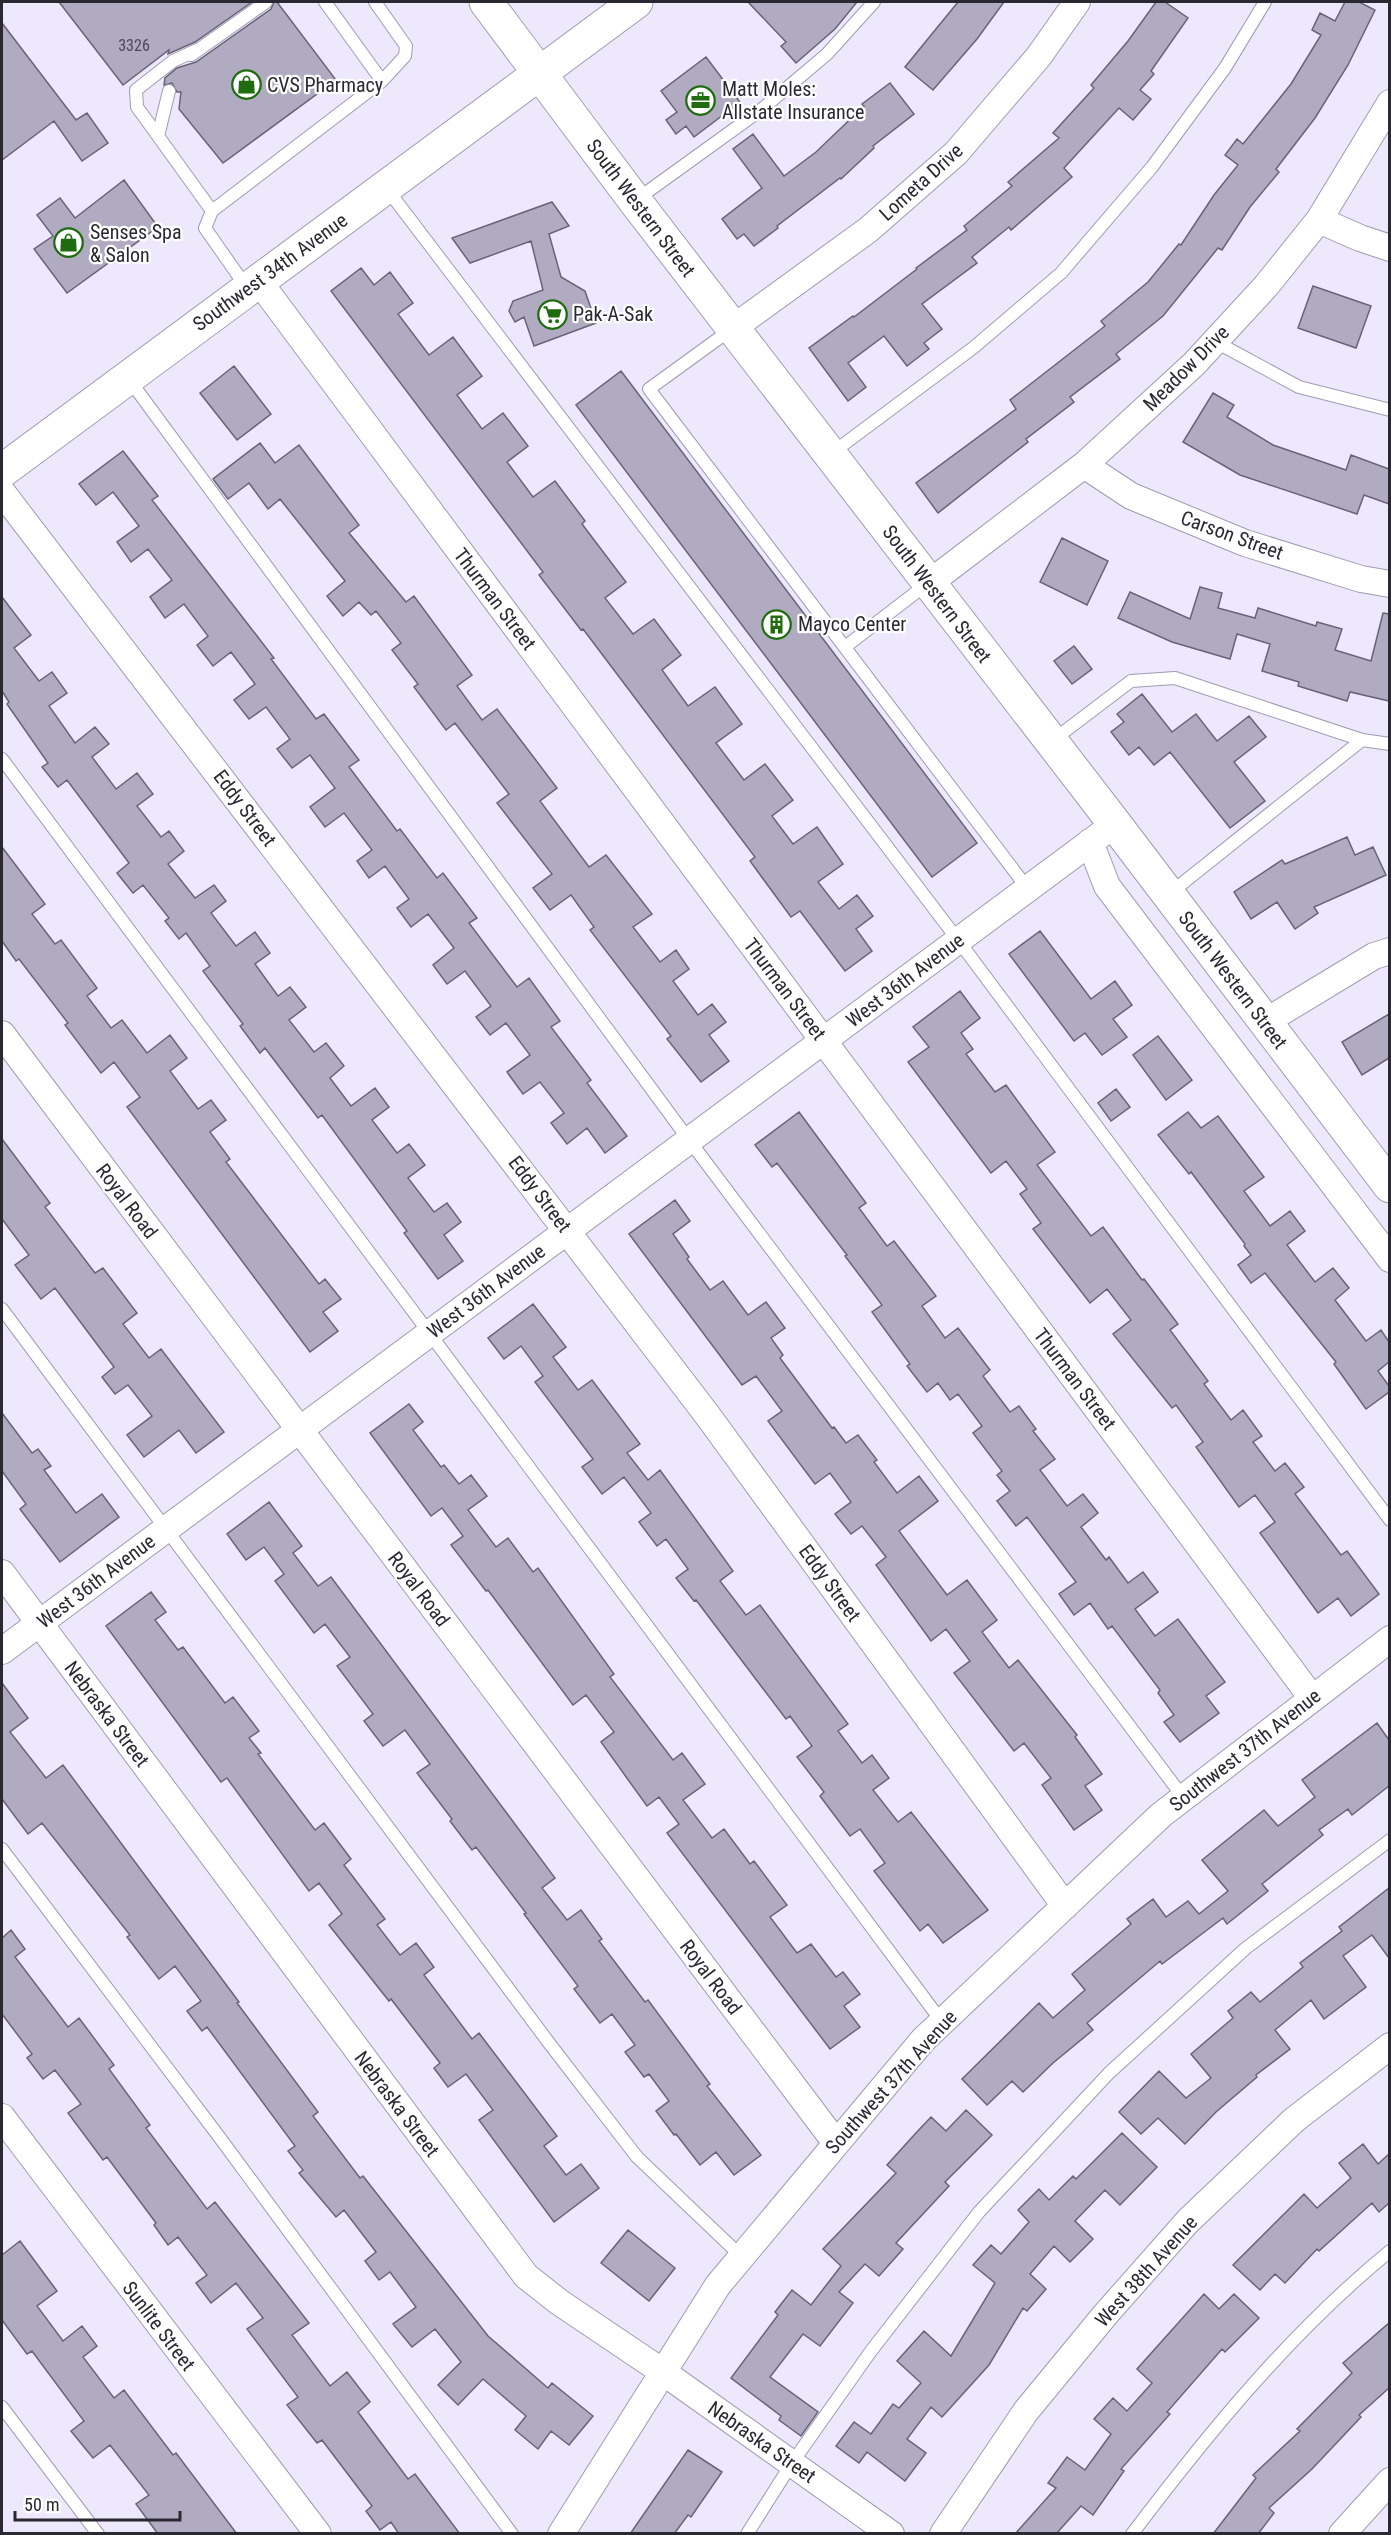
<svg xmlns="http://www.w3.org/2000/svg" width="1391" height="2535" viewBox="0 0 1391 2535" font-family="'Roboto Condensed',sans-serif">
  <rect width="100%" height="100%" fill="#ede8fc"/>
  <!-- building -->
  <path fill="#b1abc2" stroke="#696378" stroke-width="1.5" d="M59,2h193l-57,40 -27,12 1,-4 -46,35z
    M274,2h3l59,78 -113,83 -44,-54 2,-17h-4l-5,-9 -8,2 1,-7 12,-10 19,-6 75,-53z
    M748,2h109l-22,27 -39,34 -15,-17 5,-4z
    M958,2h46l-27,37 -44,51 -28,-23z
    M1156,2h9l23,16 -37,53 3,3 -14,16 11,9 -18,21 -14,-12 -55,60 8,9 -61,53 -2,-3 -37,30 5,6 -55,41 20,25 -18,14 5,6 -22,17 -23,-30 -36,27 18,24 -18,14 -39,-53 44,-32 1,1 63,-48 -1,-1 51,-38 -3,-4 48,-40 -4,-4 51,-44 -6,-5 41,-45 -3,-3 37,-44z
    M1345,2h14l16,8 -27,55 -33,53 -39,51 3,3 -29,35 -28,43 -4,-2 -55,68 -47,38 4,5 -50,38 4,5 -48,37 2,3 -90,71 -22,-30 100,-74 -6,-9 95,-74 -4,-5 47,-39 31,-38 2,1 33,-50 24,-30 -13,-10 12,-16 6,5 48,-60 30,-49 -9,-5 8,-17 15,8z
    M2,23l74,97 11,-7 21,30 -26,18 -28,-40 -52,39z
    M706,57l34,45 -46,35 -8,-11 -10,8 -10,-14 11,-8 -16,-21z
    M890,83l24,31 -41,32 1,2 -33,31 -1,-1 -63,48 1,2 -24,18 -10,-12 -7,5 -15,-20 40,-31 -29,-39 20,-15 31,42 32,-24 48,-46 -2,-2z
    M124,180l34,47 -91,66 -33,-44 19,-13 -16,-21 23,-17 15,20z
    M552,202l17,24 -20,8 12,43 24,14 11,32 -62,23 -10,-29 -9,5 -6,-11 4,-10 30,-11 -12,-49 -61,22 -18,-25z
    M361,268l13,17 16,-13 23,31 -15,11 31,41 24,-18 29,39 -25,19 25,34 21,-16 25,33 -21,16 26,35 22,-16 30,40 -3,3 44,58 -21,16 28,36 21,-15 27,36 -19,15 26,36 27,-19 27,37 -26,19 28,37 21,-16 28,36 -21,16 21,28 24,-17 26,37 -25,18 21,27 18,-14 16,21 -17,13 16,22 -27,20 -45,-60 -9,6 -41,-56 5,-4 -172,-228 -2,1 -42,-55 4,-3 -212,-281z
    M1313,286l58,20 -15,42 -58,-20z
    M234,366l37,48 -34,26 -37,-47z
    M621,371l356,472 -45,34 -356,-472z
    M1213,393l21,12 -7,12 46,28 73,25 5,-15 38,14v35l-25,-9 -7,19 -117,-39 -57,-33z
    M260,443l15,20 24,-18 60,80 -10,8 57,69 8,-6 58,79 -15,11 25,34 15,-11 60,79 -17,13 49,66 17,-12 46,59 -19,13 27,35 16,-12 13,19 -16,12 25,34 14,-11 14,18 -17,13 20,26 -28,21 -34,-43 4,-3 -81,-106 4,-3 -23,-32 -21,15 -17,-22 19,-14 -55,-71 12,-9 -54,-71 -9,7 -32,-43 4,-3 -26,-34 9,-7 -25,-32 -5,4 -12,-13 -16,14 -16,-20 18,-15 -65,-82 -12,10 -19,-26 -21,16 -15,-20z
    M123,451l35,45 -6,4 122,158 -3,1 45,60 8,-5 35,46 -10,7 48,64 3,-2 37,49 6,-5 34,45 -8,5 48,64 12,-9 31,43 -9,6 40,53 -4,3 40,53 -22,17 -18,-25 -20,16 -16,-21 13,-10 -24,-31 -17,12 -16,-22 23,-17 -24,-32 -16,12 -14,-18 15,-11 -26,-35 -18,13 -14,-19 21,-17 -26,-34 -17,13 -14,-19 12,-9 -24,-33 -16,12 -12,-17 15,-11 -28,-37 -19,14 -15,-20 25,-19 -25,-33 -18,13 -15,-19 13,-10 -24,-32 -17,12 -15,-19 21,-16 -24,-32 -18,14 -16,-21 11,-9 -24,-32 -19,14 -15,-21 22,-17 -24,-31 -17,13 -14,-20 22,-16 -26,-34 -17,13 -17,-21z
    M1062,538l46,23 -21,44 -47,-23z
    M1200,587l22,6 -4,15 37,10 3,-10 58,18 1,-4 25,7 -7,21 36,11 12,-48 6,1v87l-39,-9 -3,9 -49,-15 1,-4 -37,-11 8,-27 -33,-10 -7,25 -58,-17 -54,-24 12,-26 60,27z
    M2,597l29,38 -17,13 25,33 13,-9 15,21 -18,13 26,37 20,-16 14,17 -17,13 24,32 21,-16 16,21 -16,12 24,31 8,-6 15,20 -16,13 27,34 19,-13 12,16 -15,12 25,33 19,-14 15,21 -15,11 23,32 12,-9 16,20 -17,13 25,32 12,-9 18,23 -14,12 21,28 24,-18 14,19 -17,13 25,33 12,-9 16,21 -17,13 26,34 13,-9 14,19 -17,13 19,26 -25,18 -34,-46 3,-2 -85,-116 -4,3 -53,-70 -5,5 -20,-27 3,-2 -40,-53 7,-5 -24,-33 -7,6 -14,-18 4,-3 -26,-33 -10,8 -16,-20 12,-10 -62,-83 -9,7 -16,-20 6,-4 -41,-59 2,-2 -7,-11z
    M1074,646l18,23 -20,15 -18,-23z
    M1142,694l30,38 24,-18 21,27 32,-25 17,21 -32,25 31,39 -35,27 -60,-76 -16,13 -15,-18 -10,8 -18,-23 13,-10 -7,-8z
    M1347,837l8,18 18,-8 13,28 -72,32 4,6 -23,16 -18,-27 -26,17 -17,-27 48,-32 3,4z
    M2,847l43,57 -13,10 23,30 6,-4 36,48 -10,8 24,32 11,-8 25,33 23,-18 17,23 -17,13 28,38 13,-9 15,20 -16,12 20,27 -4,3 93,122 6,-5 16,20 -18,13 15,19 -28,21 -183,-245 13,-10 -26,-35 -13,11 -36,-48 3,-2 -49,-64 -3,2 -14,-20z
    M1040,931l51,68 24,-18 17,24 -19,14 14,18 -25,18 -17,-22 -11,8 -65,-87z
    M960,991l20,27 -19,15 12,16 -7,5 29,38 11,-7 49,67 -18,13 54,71 12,-9 39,53 2,-1 34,45 -8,6 38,51 -4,3 27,36 12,-10 19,26 -9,6 22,29 10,-8 19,24 -9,7 46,61 6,-4 32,43 -28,22 -13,-18 -20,15 -58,-80 15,-11 -20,-27 -16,12 -43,-60 7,-5 -27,-37 -4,3 -59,-74 18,-14 -24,-31 -17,14 -57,-74 8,-6 -21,-29 7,-5 -21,-28 -15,12 -83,-111 21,-15 -16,-20z
    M1389,1014v44l-27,17 -20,-33z
    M1158,1036l34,44 -26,20 -33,-45z
    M1116,1089l14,18 -19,14 -13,-18z
    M799,1112l67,91 -7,5 28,38 7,-5 42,55 -14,10 23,32 13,-10 32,42 -7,6 27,36 9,-6 17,23 -3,2 22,28 -15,11 27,36 16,-12 15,19 -17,14 25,33 3,-3 19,26 15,-11 15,20 -23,17 20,27 23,-17 47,63 -19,14 13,17 -39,29 -16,-20 10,-7 -16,-22 2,-3 -48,-64 -4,3 -18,-26 -16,12 -15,-21 17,-12 -49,-65 -11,9 -19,-25 13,-10 -13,-16 5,-4 -29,-38 9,-7 -24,-32 -8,6 -12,-17 -11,9 -20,-26 3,-2 -38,-52 10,-7 -37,-49 2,-1 -70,-92 -5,4 -17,-22z
    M1188,1112l13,16 17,-12 46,61 -20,14 26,35 20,-15 15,20 -18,14 28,37 18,-14 16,20 -14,12 31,41 15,-11 8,12v20l-11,9 11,15v6l-23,17 -32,-45 2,-2 -71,-89 -14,10 -13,-18 13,-10 -7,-9 1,-2 -54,-72 -2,2 -31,-39z
    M2,1139l48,64 -5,4 50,66 8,-5 34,45 -14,11 26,34 12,-9 63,83 -28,21 -17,-23 -35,27 -17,-22 25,-19 -24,-31 -13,9 -13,-17 12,-10 -59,-79 -14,11 -26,-34 14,-10 -27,-36z
    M675,1200l15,21 -17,13 16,23 -2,2 23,31 13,-9 25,34 18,-13 19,26 -14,10 12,17 -3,3 52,70 2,-1 12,16 12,-8 19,25 -3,2 23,31 22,-17 19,25 -39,30 48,64 20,-15 30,40 -15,12 27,36 9,-8 59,75 -2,2 27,37 -17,12 17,24 -28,20 -32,-45 9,-7 -27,-35 -10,8 -60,-78 16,-12 -24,-32 -15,12 -55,-76 10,-8 -24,-31 -11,8 -16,-20 16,-12 -21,-29 -15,11 -47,-63 14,-10 -26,-35 -14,9 -113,-151z
    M533,1304l33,43 -13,10 25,33 14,-10 48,64 -13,9 21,27 12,-10 73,101 -13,10 26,34 14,-10 88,119 -10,7 24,32 10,-8 17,23 -16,12 25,32 13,-10 77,98 -45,33 -15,-19 -8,7 -46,-60 11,-8 -25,-34 -10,7 -30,-40 4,-4 -27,-35 15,-11 -22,-30 -4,3 -90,-119 -2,1 -18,-23 12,-9 -22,-30 -9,7 -18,-24 12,-9 -27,-36 -22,17 -20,-27 11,-8 -58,-77 8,-6 -22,-30 -17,13 -16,-21z
    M409,1404l14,18 -10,8 28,37 3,-2 15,19 12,-9 16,21 -19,14 28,37 12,-9 25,34 5,-4 76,106 -4,3 63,83 9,-7 23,31 -22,16 29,38 12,-9 26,35 4,-3 33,44 -17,12 27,36 14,-9 25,33 7,-5 17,22 -16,12 16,21 -30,22 -163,-216 12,-9 -20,-27 -12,9 -46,-64 13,-10 -28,-37 -13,10 -85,-115 -2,1 -35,-46 12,-9 -21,-28 -11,8 -61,-83z
    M2,1413l30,40 6,-4 13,17 -7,4 32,43 26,-19 17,23 -59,45 -40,-53 6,-5 -24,-33z
    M269,1502l33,44 -9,7 25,33 13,-9 224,301 -13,10 25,32 14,-10 21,29 -3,2 46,61 3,-2 62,84 -3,2 54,69 -27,20 -18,-23 -16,13 -24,-31 -2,1 -18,-24 13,-10 -20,-27 -5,3 -19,-25 10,-7 -23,-31 -12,9 -26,-34 4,-3 -54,-72 2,-1 -50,-66 -4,3 -22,-29 2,-2 -35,-46 13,-9 -25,-34 -22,16 -19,-25 9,-7 -36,-48 13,-9 -25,-33 -11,9 -39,-52 9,-7 -20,-27 -18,13 -19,-26z
    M151,1592l15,20 -11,8 23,30 5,-3 42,56 8,-6 26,34 -10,7 12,15 -3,1 57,76 9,-7 27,36 -7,6 41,54 -8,6 23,30 16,-12 18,24 -10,8 48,64 7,-6 78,103 -13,10 22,29 15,-11 18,24 -45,34 -75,-102 14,-10 -27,-36 -18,13 -14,-19 6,-5 -49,-64 -2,2 -60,-76 13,-11 -23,-31 -10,8 -82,-113 -6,4 -115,-156z
    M2,1683l26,35 -18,14 36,46 17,-13 176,237 -2,1 81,109 -5,4 47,62 3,-2 125,160 60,52 4,-5 41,33 -24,29 -18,-14 -13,18 -23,-19 11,-14 -43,-37 -25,26 -20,-20 23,-23 -26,-33 -23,18 -19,-23 23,-17 -26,-35 -11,8 -14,-19 11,-9 -32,-42 -8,7 -37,-44 4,-3 -15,-19 7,-5 -88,-119 -5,4 -15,-20 14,-10 -26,-35 -16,13 -32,-42 3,-2 -88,-112 -14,11 -26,-35z
    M1377,1723l12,17v46l-37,29 -4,-6 -29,21 4,5 -61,49 6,7 -41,33 -4,-6 -61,46 -2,-3 -73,62 6,7 -40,33 -30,29 -11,-11 -25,24 -25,-26 77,-76 14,15 32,-28 -13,-16 59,-50 -4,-5 26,-20 13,18 22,-16 11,13 29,-23 -26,-31 62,-50 14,16 37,-29 -13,-17z
    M1389,1888v70l-17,-23 -29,21 23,31 -42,32 -13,-19 -36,30 15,19 -34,26 1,2 -41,35 -31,32 -27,-26 -17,16 -22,-22 40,-41 27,27 25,-20 -20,-24 42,-36 -5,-7 23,-19 9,10 43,-35 -3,-4 42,-32 -3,-4z
    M11,1930l14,19 -10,8 53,70 11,-9 35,47 -5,4 41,56 -4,3 61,81 8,-7 94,121 -17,12 38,51 17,-14 23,30 -12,10 50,67 7,-5 45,60h-61l-8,-12 -11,8 -14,-19 6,-5 -50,-66 -5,3 -30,-38 11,-8 -51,-68 16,-11 -27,-35 -25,20 -15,-20 11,-8 -29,-38 -10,8 -14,-20 2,-2 -49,-66 -4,3 -35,-47 13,-9 -26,-34 -12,9 -16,-21 5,-4 -30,-40v-76z
    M966,2110l26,25 -47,47 4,4 -53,57 7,6 -24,27 -14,-12 -26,28 14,11 -33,43 -17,-12 -33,43 48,35 -17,24 -22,-16 2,-4 -50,-38 47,-63 -3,-3 17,-22 19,15 30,-39 -18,-17 73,-76 -9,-8 28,-31 16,-17 15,14z
    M1122,2133l35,34 -37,38 -15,-15 -30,31 18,18 -23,23 -16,-16 -24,28 16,15 -19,22 -4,-3 -34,57 -47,52 -11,-10 -24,32 19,14 -21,28 -38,-29 -8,11 -23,-17 18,-24 17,12 22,-30 6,4 22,-25 -24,-22 27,-30 27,25 44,-73 -22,-18 18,-20 10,9 28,-32 -11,-12 21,-21 10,11 24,-24 3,3z
    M1363,2144l15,20 11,-10v49l-10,9 -7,-9 -53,48 -2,-2 -32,34 -10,-9 -15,16 -27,-25 71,-71 13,14 34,-30 -12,-15z
    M628,2230l47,38 -26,33 -48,-38z
    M20,2241l37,50 -20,15 26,35 19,-15 15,20 -14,11 31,41 10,-8 49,65 3,-2 61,81h-79l-22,-30 13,-9 -39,-50 -17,13 -22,-27 13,-10 -52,-70 -5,3 -25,-34v-65z
    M1204,2294l15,15 15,-15 25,24 -34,34 -3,-3 -55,63 3,2 -49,55 3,2 -31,44 -12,-9 -25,28h-41l41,-46 -8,-5 19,-26 18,13 26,-36 -17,-15 19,-21 14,13 25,-28 -15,-14z
    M1389,2323v65l-30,27 2,2 -49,52 -43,39 5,5 -16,21h-45l43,-56 -3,-3 47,-44 -3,-2 55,-56 -9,-10z
    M688,2450l34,22 -31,45 -3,-2 -14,19h-44z"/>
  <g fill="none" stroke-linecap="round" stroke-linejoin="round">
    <defs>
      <path id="lane" d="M375,2l31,44 -1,10 -23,25
        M191,55l75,-53
        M169,91l-11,45 54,75
        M158,136l-21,-29 -1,-17 37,-29 24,-11
        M387,189l571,751 432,580
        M636,200l126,-91 65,-55 47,-52
        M247,288l-42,-60 7,-17 170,-130 -57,-79
        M733,328l-84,61 379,500
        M1214,341l85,46 91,23
        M128,378l561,762 494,657
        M832,453l141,-105 88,-75 91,-106 73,-99 40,-66
        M845,647l82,-63
        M1052,741l79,-60 44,-3 187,62 28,4
        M2,759l940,1263
        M1169,894l193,-154
        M2,1309l547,734 88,114 105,100
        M2,1849l218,289 292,396
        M2,2407l96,127
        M747,2534l45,-71 79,-112 108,-139 130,-139 137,-125 144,-108
        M1132,2534c77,-102 159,-202 258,-283"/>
      <path id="street" d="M1319,220l41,18 30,10
        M258,280l1054,1418
        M733,328l135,-98 88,-77 83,-97 38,-54
        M1084,465l47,31 114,47 116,36 29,5
        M2,492l706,924 357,490
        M928,584l156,-119 110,-101 72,-78 53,-66 71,-117
        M1090,842l17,44 283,373
        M1265,1022l109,-66 16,-5
        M2,1034l834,1109
        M2,1573l524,703 33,26 104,70 228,162
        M2,1651l1113,-827
        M2,2117l316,417
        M561,2534l157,-249 205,-245 238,-225 229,-176
        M943,2534l83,-123 79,-96 83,-94 106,-101 96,-74
        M1342,2534l48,-53"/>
      <path id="secondary" d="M486,2l149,199 480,623 275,362
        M2,471l634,-469"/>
    </defs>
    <!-- lane casing -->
    <use href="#lane" stroke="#a09bb1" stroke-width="14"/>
    <!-- street casing -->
    <use href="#street" stroke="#a09bb1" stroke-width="28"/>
    <!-- secondary casing -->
    <use href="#secondary" stroke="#a09bb1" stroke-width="35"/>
    <!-- lane -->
    <use href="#lane" stroke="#fff" stroke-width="12"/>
    <!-- street -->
    <use href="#street" stroke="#fff" stroke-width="26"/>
    <!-- secondary -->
    <use href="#secondary" stroke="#fff" stroke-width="33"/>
  </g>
  <!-- icons -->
  <defs>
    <symbol id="shop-ring" viewBox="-11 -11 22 22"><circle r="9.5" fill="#fff" stroke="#1e6c0e" stroke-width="1.5"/><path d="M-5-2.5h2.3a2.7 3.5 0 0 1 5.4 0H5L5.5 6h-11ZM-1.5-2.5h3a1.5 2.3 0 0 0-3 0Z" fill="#1e6c0e"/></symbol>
    <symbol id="office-ring" viewBox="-11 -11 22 22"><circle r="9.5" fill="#fff" stroke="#1e6c0e" stroke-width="1.5"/><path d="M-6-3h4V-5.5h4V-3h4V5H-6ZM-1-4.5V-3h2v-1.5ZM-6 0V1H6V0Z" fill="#1e6c0e"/></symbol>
    <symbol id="supermarket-ring" viewBox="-11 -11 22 22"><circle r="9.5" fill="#fff" stroke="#1e6c0e" stroke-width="1.5"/><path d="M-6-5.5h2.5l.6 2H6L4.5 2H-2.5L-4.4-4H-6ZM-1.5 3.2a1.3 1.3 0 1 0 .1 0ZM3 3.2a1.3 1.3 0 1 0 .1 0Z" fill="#1e6c0e"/></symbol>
    <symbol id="building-ring" viewBox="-11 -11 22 22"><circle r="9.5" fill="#fff" stroke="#1e6c0e" stroke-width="1.5"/><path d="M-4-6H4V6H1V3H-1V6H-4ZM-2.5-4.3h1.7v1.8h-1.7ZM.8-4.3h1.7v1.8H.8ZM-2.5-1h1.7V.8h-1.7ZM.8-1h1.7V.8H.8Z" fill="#1e6c0e"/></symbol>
  </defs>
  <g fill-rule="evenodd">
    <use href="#shop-ring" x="230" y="68" width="33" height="33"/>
    <use href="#office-ring" x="684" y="84" width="33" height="33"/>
    <use href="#shop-ring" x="52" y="226" width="33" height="33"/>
    <use href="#supermarket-ring" x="536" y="298" width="33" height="33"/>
    <use href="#building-ring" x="760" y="608" width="33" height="33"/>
  </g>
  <g text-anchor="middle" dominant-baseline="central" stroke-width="4.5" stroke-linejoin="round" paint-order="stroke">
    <!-- number labels -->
    <g font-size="16" fill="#4c4955">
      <text x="134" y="45">3326</text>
    </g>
    <!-- poi labels -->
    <g font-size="20" fill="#2a2831" stroke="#fff" text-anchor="start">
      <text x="267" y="85">CVS Pharmacy</text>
      <text x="722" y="89">Matt Moles:<tspan x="722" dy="23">Allstate Insurance</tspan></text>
      <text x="90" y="232">Senses Spa<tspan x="90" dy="23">&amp; Salon</tspan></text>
      <text x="573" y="314">Pak-A-Sak</text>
      <text x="798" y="624">Mayco Center</text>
    </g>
    <!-- street labels -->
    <g font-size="20" fill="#2a2831" stroke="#fff">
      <text transform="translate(921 182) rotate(-42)">Lometa Drive</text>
      <text transform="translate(641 208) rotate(53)">South Western Street</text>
      <text transform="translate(270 272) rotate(-36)">Southwest 34th Avenue</text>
      <text transform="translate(1186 368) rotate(-45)">Meadow Drive</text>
      <text transform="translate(1232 535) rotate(20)">Carson Street</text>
      <text transform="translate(937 594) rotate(53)">South Western Street</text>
      <text transform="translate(495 599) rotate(53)">Thurman Street</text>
      <text transform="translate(245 808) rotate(53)">Eddy Street</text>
      <text transform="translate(905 980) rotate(-37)">West 36th Avenue</text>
      <text transform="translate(1233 980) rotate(53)">South Western Street</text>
      <text transform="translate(785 989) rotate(53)">Thurman Street</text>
      <text transform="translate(540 1194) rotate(53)">Eddy Street</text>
      <text transform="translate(127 1201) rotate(53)">Royal Road</text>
      <text transform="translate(486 1291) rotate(-37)">West 36th Avenue</text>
      <text transform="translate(1075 1379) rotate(53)">Thurman Street</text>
      <text transform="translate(96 1581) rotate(-37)">West 36th Avenue</text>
      <text transform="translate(830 1583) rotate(54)">Eddy Street</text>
      <text transform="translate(419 1589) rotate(53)">Royal Road</text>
      <text transform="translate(107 1714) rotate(53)">Nebraska Street</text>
      <text transform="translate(1245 1750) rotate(-38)">Southwest 37th Avenue</text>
      <text transform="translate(711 1977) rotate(53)">Royal Road</text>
      <text transform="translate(891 2082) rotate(-48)">Southwest 37th Avenue</text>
      <text transform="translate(397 2104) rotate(53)">Nebraska Street</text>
      <text transform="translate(1146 2271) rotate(-48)">West 38th Avenue</text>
      <text transform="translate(159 2326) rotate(53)">Sunlite Street</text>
      <text transform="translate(762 2442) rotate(35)">Nebraska Street</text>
    </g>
  </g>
  <!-- border -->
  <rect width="1391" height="2535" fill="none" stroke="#2a2831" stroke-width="6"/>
  <!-- scale -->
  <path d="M15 2511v9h165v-9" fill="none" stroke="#2a2831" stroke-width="3"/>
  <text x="24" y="2511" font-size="18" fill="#2a2831" stroke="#ffffff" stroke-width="4.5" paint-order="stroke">50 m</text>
</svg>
